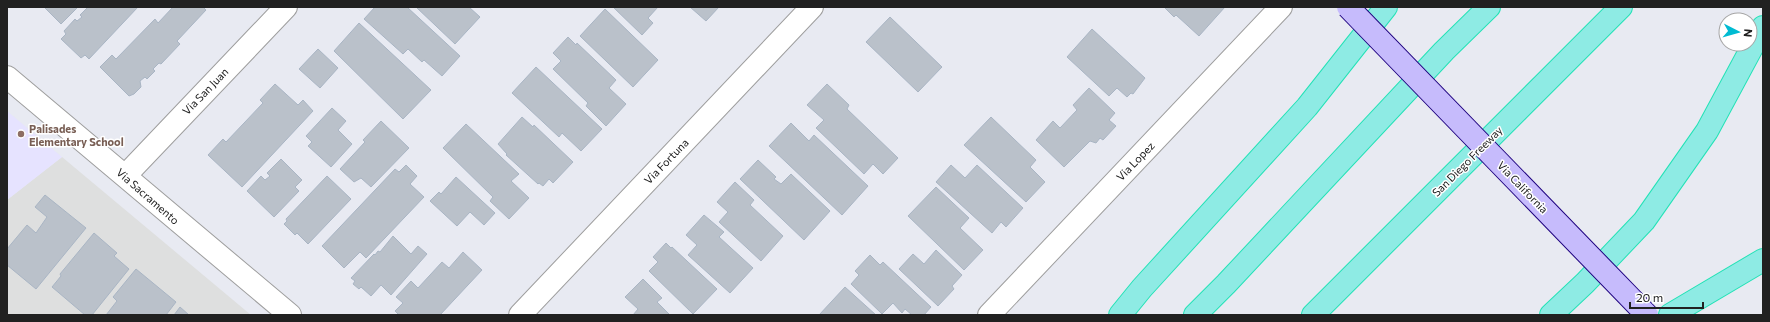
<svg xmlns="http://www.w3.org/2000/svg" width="1770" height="322" viewBox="0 0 1770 322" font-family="Commissioner,sans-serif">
  <rect width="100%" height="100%" fill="#e8eaf2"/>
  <!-- residential -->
  <path fill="#dedfdf" d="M62,157l189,158h-244v-115z"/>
  <!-- education -->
  <path fill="#e6e3ff" d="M7,111l55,46 -55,43z"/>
  <!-- building -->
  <path fill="#bac1ca" stroke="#a9b5c4" d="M44,7h34l-17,17z
    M88,7h50l-49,52 -4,-4 -4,3 -20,-19 5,-5 -2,-3 11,-12 2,2 5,-4 -2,-2z
    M173,7h30l3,3 -29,31 3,3 -19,20 -2,-1 -6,6 2,2 -8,8 -2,-2 -5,4 1,6 -7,7 -5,2 -29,-29 12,-12 4,4 39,-40 3,4z
    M375,7h32l53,49 -18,20 -18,-16 -2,2 -14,-13 -5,5 -39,-35z
    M416,7h53l11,10 -25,27z
    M613,7h45l-10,11 5,5 -11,12z
    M690,7h29l-13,14z
    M1164,7h61l-26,29 -23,-21 -2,2z
    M605,9l53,51 -25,27 -53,-51z
    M890,17l52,50 -24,25 -52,-50z
    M359,23l72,67 -28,29 -69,-68z
    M1092,29l53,49 -12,16 -2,-1 -4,4 -10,-9 -8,8 -42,-39z
    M568,37l8,8 1,-2 39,37 -7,8 17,16 -20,22 -20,-20 2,-3 -35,-34 8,-8 -8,-8z
    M318,49l20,19 -18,20 -21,-19z
    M536,67l66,62 -21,22 -19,-18 -3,4 -47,-44z
    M275,84l23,21 5,-5 10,11 -71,76 -34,-32 15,-16 3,3 37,-39 -3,-3z
    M827,84l22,21 -2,4 51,49 -15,16 -10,-10 -9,10 -48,-46 8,-8 -17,-15z
    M1089,88l26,25 -6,7 7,6 -13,14 -3,-2 -4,5 -6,-2 -26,26 -28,-27 17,-19 7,7 17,-18 -4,-5z
    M332,108l14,13 -8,9 14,14 -21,23 -23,-21 4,-4 -6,-6z
    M522,117l11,10 1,-2 39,37 -20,21 -4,-4 -6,7 -4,-3 -1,1 -32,-29 1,-1 -9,-10z
    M991,117l45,43 -6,7 15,15 -19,20 -62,-57z
    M381,121l28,27 -38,39 -10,-9 -7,4 -14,-13 25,-27 -2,-2z
    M791,123l18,18 5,-6 54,51 -26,29 -73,-69z
    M466,124l53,50 -8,7 18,17 -20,21 -19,-18 3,-4 -50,-49z
    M281,159l21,21 -7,7 4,4 -25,26 -27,-26 14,-15 4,4 5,-4 -3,-3z
    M758,160l18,17 -2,2 7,5 10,-10 39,37 -26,29 -64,-61z
    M406,165l11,11 -7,8 14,13 -58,61 -6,-6 -16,16 -22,-22 73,-77 4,3z
    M951,165l14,13 12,-13 46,43 -17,19 -5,-5 -9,11 -56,-51z
    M327,176l24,23 -43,45 -11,-11 -2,2 -11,-11 3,-3 -1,-2z
    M456,177l39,36 -11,12 -14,-13 -13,14 -27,-25 9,-9 2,2z
    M735,182l19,18 -4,5 33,31 -22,25 -42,-39 9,-10 -11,-10z
    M936,187l33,31 -9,10 23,22 -19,20 -56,-54z
    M45,195l41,33 -50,61 -29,-24v-16l20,-24 9,8 11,-16 -12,-10z
    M704,215l20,17 -5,5 34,31 -23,25 -42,-38 9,-10 -11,-10z
    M94,233l23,20 -3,3 15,13 -37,46h-7l-33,-28 9,-11 -1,-2z
    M393,236l18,18 7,-8 9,8 -36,41 -10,-10 -10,11 -10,-9 -2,2 -6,-5 2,-3 -4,-3 23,-24 1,1 3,-4 2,1z
    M666,243l5,5 1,-1 45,42 -24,25 -44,-43 9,-9 -5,-5z
    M936,250l26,25 -10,11 2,3 -16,17 -39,-37 14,-15 11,10z
    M463,252l19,18 -42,45h-41l-4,-4 8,-8 -7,-6 15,-16 7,7 24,-26 7,6z
    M870,255l10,10 3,-3 48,45 -7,8h-12l-7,-6 -3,4 -9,-10 -11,11 -31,-30 8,-9 -4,-4z
    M136,269l40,33 -10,13h-60l11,-14 -4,-4z
    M643,279l19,19 -5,4 13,13h-37l5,-6 -13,-12z
    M845,287l31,28h-57z
    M180,307l9,8h-15z"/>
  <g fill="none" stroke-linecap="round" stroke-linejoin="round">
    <defs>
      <path id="street" d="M7,77l283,238
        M125,176l161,-169
        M520,315l292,-308
        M989,315l292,-308"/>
      <path id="highway" d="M1120,315l22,-27 165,-181 79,-100
        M1195,315l31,-31 218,-233 45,-44
        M1313,315l308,-308
        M1551,315l34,-32 59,-62 63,-90 56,-104
        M1670,315l93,-55"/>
    </defs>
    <!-- street casing -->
    <use href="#street" stroke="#9e9e9e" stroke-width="24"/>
    <!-- highway casing -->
    <use href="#highway" stroke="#23e2b6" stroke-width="24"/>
    <!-- street -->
    <use href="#street" stroke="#fff" stroke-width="22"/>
    <!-- highway -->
    <use href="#highway" stroke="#8eebe4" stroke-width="22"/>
    <defs>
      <path id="secondary-bridge" d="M1348,7l299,308"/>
    </defs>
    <!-- secondary-bridge casing -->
    <use href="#secondary-bridge" stroke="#1d017f" stroke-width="24" stroke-linecap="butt"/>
    <!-- secondary-bridge -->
    <use href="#secondary-bridge" stroke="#c6bbfc" stroke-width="22"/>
  </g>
  <!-- markers -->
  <circle fill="#8d6e63" stroke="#fff" stroke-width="1.5" cx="21" cy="134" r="4"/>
  <g text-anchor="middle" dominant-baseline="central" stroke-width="3" stroke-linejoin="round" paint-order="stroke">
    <!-- street labels -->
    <g font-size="11" fill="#212121" stroke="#fff">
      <text transform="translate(205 91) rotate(-46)">Via San Juan</text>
      <text transform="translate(666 161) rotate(-46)">Via Fortuna</text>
      <text transform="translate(1135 161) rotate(-46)">Via Lopez</text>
      <text transform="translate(1467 161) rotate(-45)">San Diego Freeway</text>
      <text transform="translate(1523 187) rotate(46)">Via California</text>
      <text transform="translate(148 196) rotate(41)">Via Sacramento</text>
    </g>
    <!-- education labels -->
    <g font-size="11" font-weight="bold" fill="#785e54" stroke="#fff" text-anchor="start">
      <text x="29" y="128">Palisades<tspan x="29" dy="13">Elementary School</tspan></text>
    </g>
  </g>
  <!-- border -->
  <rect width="1770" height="322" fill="none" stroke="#212121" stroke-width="16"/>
  <!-- north arrow -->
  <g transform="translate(1738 32) rotate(96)"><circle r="19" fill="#ffffff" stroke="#a6a6a6"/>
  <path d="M0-3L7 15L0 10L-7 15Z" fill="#00bbd2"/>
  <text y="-6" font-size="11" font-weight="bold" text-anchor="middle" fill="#212121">N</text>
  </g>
  <!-- scale -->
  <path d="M1630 302v6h73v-6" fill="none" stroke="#212121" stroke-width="2"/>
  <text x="1636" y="302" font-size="12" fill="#212121" stroke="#ffffff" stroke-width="3" paint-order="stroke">20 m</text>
</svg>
